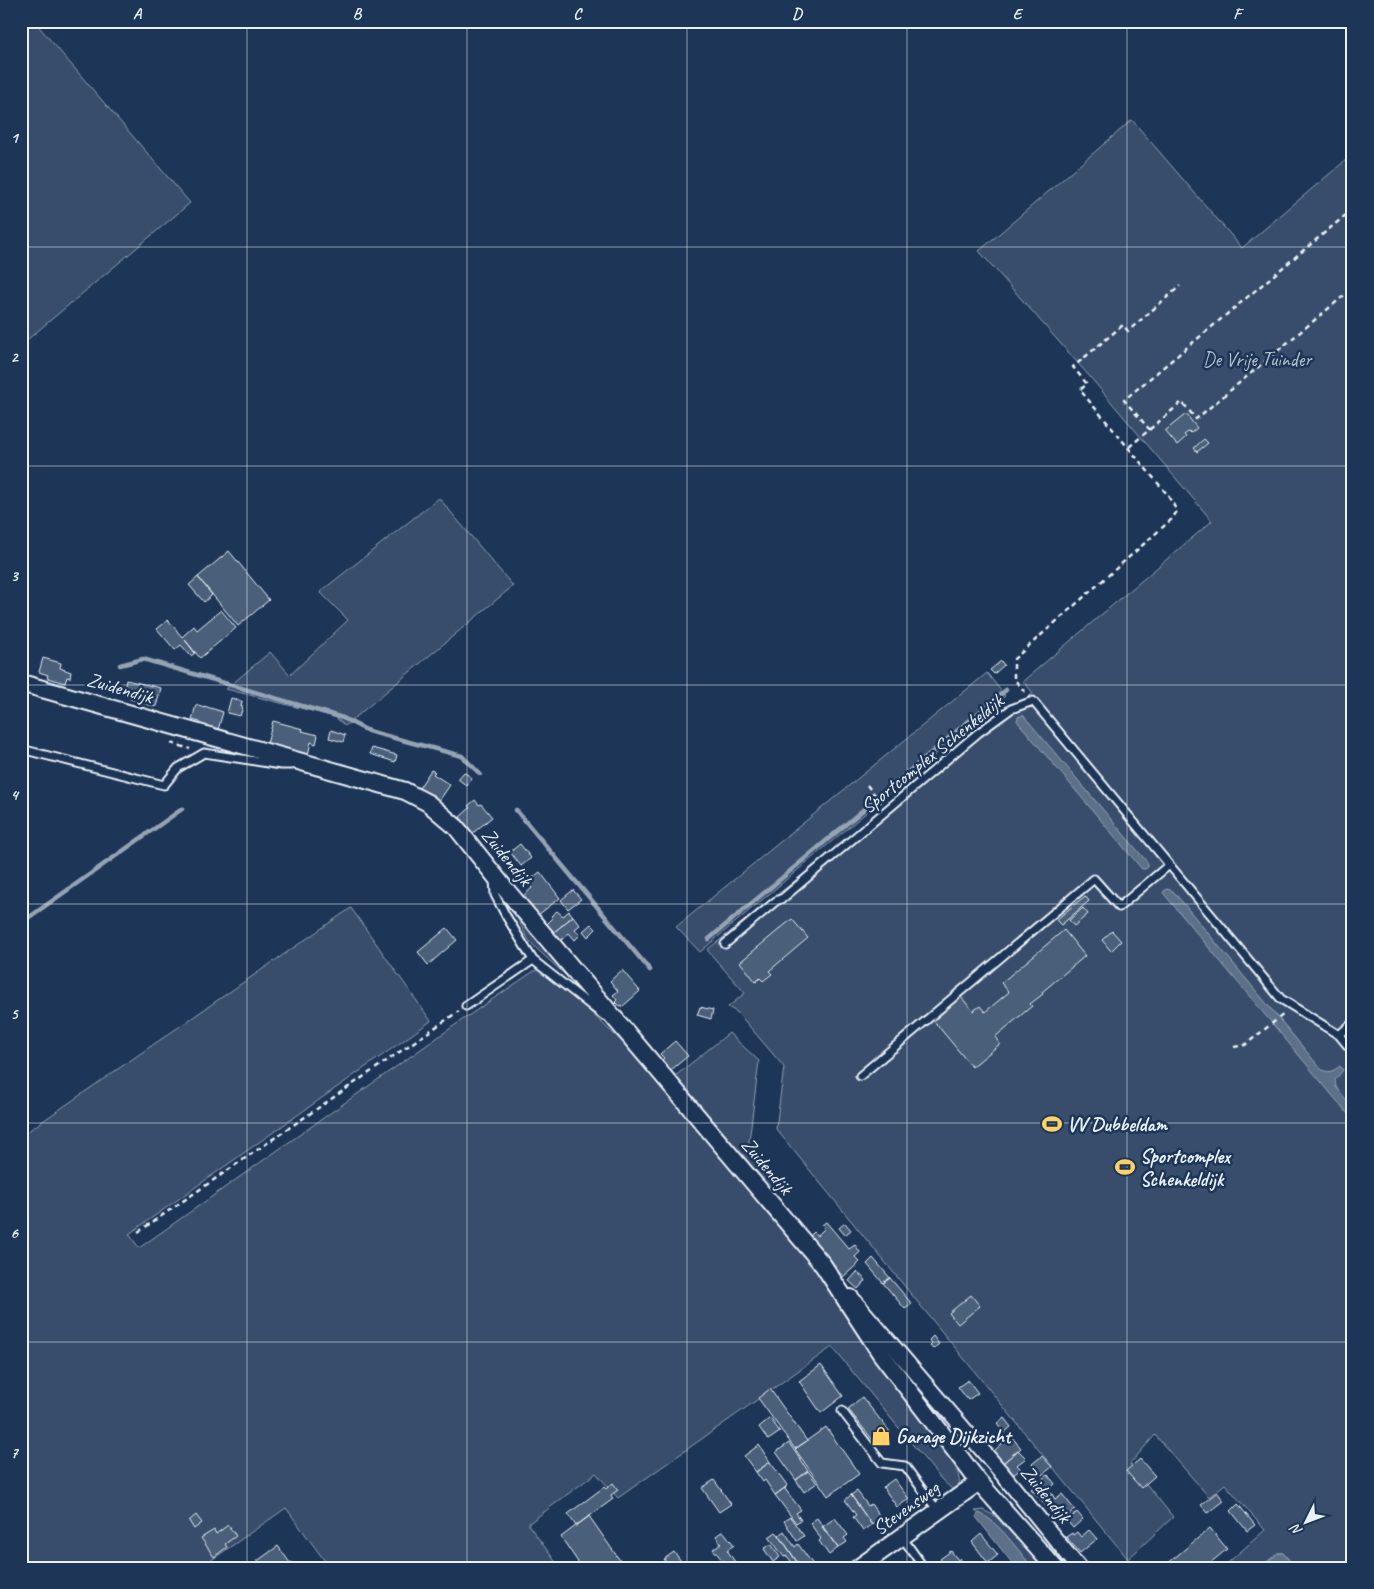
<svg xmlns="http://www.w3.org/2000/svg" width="1374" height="1589" viewBox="0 0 1374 1589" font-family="Caveat,sans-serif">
  <rect width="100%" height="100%" fill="#1d3557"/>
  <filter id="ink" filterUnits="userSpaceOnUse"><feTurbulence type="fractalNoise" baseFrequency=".02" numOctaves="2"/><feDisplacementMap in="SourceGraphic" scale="10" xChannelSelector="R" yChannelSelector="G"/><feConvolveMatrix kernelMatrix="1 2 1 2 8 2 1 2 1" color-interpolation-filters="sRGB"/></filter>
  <g filter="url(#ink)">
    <!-- green -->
    <path fill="#374d6c" stroke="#909fb2" d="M21,21h13l156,182 -169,142z
      M1132,120l110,128 111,-94v1414h-57l-13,-15h-5l-16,13 1,2h-41l43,-38 -40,-46 -16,13 -54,-62 -25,29 43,53 -45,42 -352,-430 8,-62 -46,-54 -10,-6 17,-14 -38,-43 326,-257 -10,-12 189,-160 -122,-144 -111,-126z
      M439,498l74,88 -168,140 -10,-9 -109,-28 44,-37 20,23 58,-55 -28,-28z
      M987,673l18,23 -305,256 -24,-25z
      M351,908l80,113 -302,213 10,14 326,-230 69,-47 11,-1 85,79 179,211 36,56 109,148c4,10 9,19 1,28l-14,-13 -109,-132 -214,151 -22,-25 -68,51 32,44h-230l-44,-60 -83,58 1,2h-183v-432z
      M514,912l63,74 -40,-37 -9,-10z
      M729,1033l30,28 -10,81 25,41 -3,10 -97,-116z
      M983,1510l12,6 49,52h-11l-34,-40 -24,-17z"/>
    <!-- water -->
    <path fill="#5d7089" stroke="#95a4b5" d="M1023,715l125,148v4l-3,2h-3l-125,-148 1,-4z
      M1167,889l6,2 148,178c8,5 12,2 19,-3l3,4 -8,10 1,7 17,21v12l-189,-226 -1,-2z
      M979,1513c20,8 40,39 54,55h-17l-40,-51z
      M1278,1553h5l13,15h-33l-1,-2z"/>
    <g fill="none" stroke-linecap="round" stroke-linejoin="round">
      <!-- stream -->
      <path stroke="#95a4b5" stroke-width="4.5" d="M120,665l23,-6 200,59 25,13 94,25 18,18
        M516,810l134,160
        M21,923l161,-114
        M709,939l297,-249"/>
    </g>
    <!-- building -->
    <path fill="#495e7a" stroke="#e8f1f8" d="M1186,414l11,14 -6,5 -2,-2 -5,4 2,2 -9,8 -12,-14z
      M1204,439l4,4 -11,9 -3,-4z
      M229,551l40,49 -31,26 -40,-49z
      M198,577l14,18 -8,7 -15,-17z
      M221,610l15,18 -36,30 -15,-18 10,13 -4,3 -10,-11 -6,5 -18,-21 11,-9 14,17 12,-11 3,4z
      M43,658l18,5 -1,5 11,4 -1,6 -3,-1 -2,6 -18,-5 1,-3 -9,-3z
      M1001,661l3,4 -10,9 -4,-4z
      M126,680l35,8 -5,19 -26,-8 2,-7 -8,-3z
      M231,698l11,3 -1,6h2l-3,9 -13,-3z
      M196,705l8,3v-2l19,6 -5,18 -19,-5 1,-3 -8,-2z
      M273,721l30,8 -1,2 16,4 -2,9 -5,-2 -3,13 -41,-11z
      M331,730l14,5 -2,7 -14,-4z
      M372,748l25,7 -2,7 -25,-8z
      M431,770l4,2 -2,2 17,11 -11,16 -20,-13z
      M464,772l8,6 -5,8 -9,-7z
      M475,800l4,5 2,-1 11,13 -19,16 -13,-16 10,-9 -2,-2z
      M520,844l11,14 -10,8 -11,-14z
      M540,872l20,26 -22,17 -15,-19 9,-8 -5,-6z
      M573,890l8,9 -13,10 -7,-9z
      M1085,896l4,5 -28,24 -5,-5z
      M1083,908l5,6 -14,12 -5,-6z
      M557,911l6,5 6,-5 4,5 -21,18 -7,-8 8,-8 -2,-2z
      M573,916l7,9 -5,4 5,6 -5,5 -6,-7 -10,9 -7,-8z
      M792,919l16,19 -39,33 3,3 -9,7 -3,-3 -4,4 -16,-20z
      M591,924l5,5 -8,8 -5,-6z
      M447,928l10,12 -29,25 -10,-13z
      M1064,930l21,26 -43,36 1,2 -13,10 2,2 -37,31 5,7 -28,23 -39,-47 28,-23 12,14 7,-5 5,6 24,-20 -8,-9z
      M1112,931l9,10 -10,10 -9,-11z
      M622,970l18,21 -18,16 -1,-2 -2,1 -4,-4 2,-2 -4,-5 5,-4 -8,-10z
      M700,1007l13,3 -2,9 -14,-4z
      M675,1041l13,15 -17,14 -9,-10 2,-2 -4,-4z
      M826,1222l23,27 6,-4 5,7 -5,5 5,5 -17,15 -34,-40 5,-5 3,4 8,-8 -3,-3z
      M845,1223l6,7 -6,5 -6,-7z
      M873,1258l17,20 -7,5 -16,-19z
      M857,1272l9,8 -8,9 -9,-8z
      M890,1278l22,26 -7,5 -22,-26z
      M971,1295l9,11 -22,18 -9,-11z
      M933,1336l6,8 -6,5 -3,-3 2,-2 -3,-4z
      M821,1365l22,31 -22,17 -22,-32z
      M968,1380l10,13 -10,7 -10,-13z
      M770,1389l37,52 -12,8 -37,-51z
      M862,1397l29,36 -15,11 -28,-35z
      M770,1418l10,14 -12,8 -9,-13z
      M1004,1418l7,9 -7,6 -7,-9z
      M826,1427l33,47 -31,22 -33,-47z
      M1010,1435l11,13 -18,15 -10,-11 13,-12 -1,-1z
      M789,1443l19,28 -12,9 -20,-28z
      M759,1445l11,17 -14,10 -12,-16z
      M1018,1450l8,8 -9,7 4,4 -8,6 -10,-12z
      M1042,1456l10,11 -10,8 -10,-11z
      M1140,1459l15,17 -14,12 -15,-17z
      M770,1462l17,23 -1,2 -11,8 -10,-15 -2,2 -7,-10z
      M808,1471l9,12 -13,9 -8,-12z
      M1048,1475l7,9 -7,6 4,4 -9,8 -12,-13z
      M894,1479l15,20 -12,8 -14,-20z
      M714,1480l17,24 -12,8 -17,-24z
      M613,1483l5,7 -7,5 2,4 -37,27 -8,-12 36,-27 2,2z
      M786,1487l-1,2 16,21 -5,3 5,7 -5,3 -21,-28z
      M857,1491l11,15 3,-2 10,14 -9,7 -21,-30z
      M1217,1492l7,9 -16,12 -7,-8z
      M1052,1494l3,5 7,-5 13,16 -8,7 -6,-6 -6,6 -12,-15z
      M851,1495l21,30 -9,6 -10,-14 3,-2 -11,-15z
      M1238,1504l17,21 -8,6 -16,-20z
      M1077,1512l6,7 -10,9 -6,-7z
      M196,1515l6,8 -8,6 -5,-8z
      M589,1516l32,46 -8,6h-31l-21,-31z
      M790,1517l14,19 -7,5 -13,-20z
      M817,1518l21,30 -9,7 -10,-14 2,-2 -11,-16z
      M835,1518l13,17 -4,3 3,4 -9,6 -16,-21z
      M228,1525l8,11 -11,8 2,3 -13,10 -13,-19 13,-8 2,4z
      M1210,1528l17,21 -23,19h-36l-2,-3z
      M1089,1530l8,9 -17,14 -14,-16 6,-4 1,2 4,-3 4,5z
      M723,1531l11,14 -7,5 12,18h-10l-16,-19 8,-6 -5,-7z
      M784,1531l11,16 3,-3 16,22 -3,2h-10l-22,-33z
      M776,1532l3,3 22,33h-13l-2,-3 5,-4 -4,-5 -3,1 -15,-20z
      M981,1534l17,21 -10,8 -16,-21z
      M771,1544l9,13 -7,5 -9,-13z
      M278,1546l12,17 2,-1 4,6h-36l-4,-6z
      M951,1551l7,9 2,-2 7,10h-27l4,-3 -4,-6z
      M674,1552l7,9 -1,1 4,6h-14l-6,-9z"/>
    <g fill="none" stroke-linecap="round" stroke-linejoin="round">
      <defs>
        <path id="service" d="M21,749l143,36 14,-17 26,-15 77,12h11
          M494,879l1,16 11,21 27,44 71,56
          M725,944l51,-43 7,-3 195,-165 33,-24 22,-8 248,298 58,36 14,17
          M466,1006l67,-46
          M1339,1035l14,-12
          M860,1076l234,-197 25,28 50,-42
          M842,1411l40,52 23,3 33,45
          M902,1537l22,31"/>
        <path id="minor" d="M851,1297l149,174 79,97"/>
        <path id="tertiary" d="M21,683l384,108 23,12 28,24 51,64 316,374 58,89 98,128 76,86
          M858,1568l121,-86"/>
      </defs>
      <!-- service casing -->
      <use href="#service" stroke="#e8f1f8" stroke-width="11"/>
      <!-- minor casing -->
      <use href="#minor" stroke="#e8f1f8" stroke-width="18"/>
      <!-- tertiary casing -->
      <use href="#tertiary" stroke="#e8f1f8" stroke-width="20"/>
      <!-- path -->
      <path stroke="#e8f1f8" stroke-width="2.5" stroke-dasharray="5 4" stroke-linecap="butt" d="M1150,430l-26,-30 229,-191
        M1129,447l53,-45 14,17 157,-131
        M1025,692l-11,-13v-20l158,-140 5,-8 -10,-17 -87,-104 7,-6 -14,-17 50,-42 5,6 52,-45
        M171,743l19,6
        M867,785l14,18
        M1234,1047l11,-2 39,-31
        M138,1232l321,-221"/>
      <!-- service -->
      <use href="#service" stroke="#1d3557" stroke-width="7"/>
      <!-- minor -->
      <use href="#minor" stroke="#1d3557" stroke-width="14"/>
      <!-- tertiary -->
      <use href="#tertiary" stroke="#1d3557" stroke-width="16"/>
    </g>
  </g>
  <!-- grid -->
  <path fill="none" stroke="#e8f1f8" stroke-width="1" stroke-opacity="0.55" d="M247,21v1547M467,21v1547M687,21v1547M907,21v1547M1127,21v1547M21,247h1332M21,466h1332M21,685h1332M21,904h1332M21,1123h1332M21,1342h1332"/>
  <!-- icons -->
  <defs>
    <symbol id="stadium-bare" viewBox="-9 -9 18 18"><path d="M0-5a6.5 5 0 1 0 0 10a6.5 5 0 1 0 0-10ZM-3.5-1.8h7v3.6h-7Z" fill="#ffd166" stroke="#1d3557" stroke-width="2.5" paint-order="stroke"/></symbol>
    <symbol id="shop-bare" viewBox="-9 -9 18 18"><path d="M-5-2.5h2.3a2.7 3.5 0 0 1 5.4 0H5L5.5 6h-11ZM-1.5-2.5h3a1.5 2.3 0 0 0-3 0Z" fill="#ffd166" stroke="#1d3557" stroke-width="2.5" paint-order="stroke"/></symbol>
  </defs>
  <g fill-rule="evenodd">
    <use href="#stadium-bare" x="1038" y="1110" width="28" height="28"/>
    <use href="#stadium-bare" x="1111" y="1153" width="28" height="28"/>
    <use href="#shop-bare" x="867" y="1422" width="28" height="28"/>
  </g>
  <g text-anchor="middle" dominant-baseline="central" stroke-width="5" stroke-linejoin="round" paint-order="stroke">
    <!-- park labels -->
    <g font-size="20" fill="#b3c0ce" stroke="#1d3557">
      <text x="1257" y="359">De Vrije Tuinder</text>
    </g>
    <!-- street labels -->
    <g font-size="20" fill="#e8f1f8" stroke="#1d3557">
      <text transform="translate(120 688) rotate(16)">Zuidendijk</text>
      <text transform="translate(932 754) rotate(-39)">Sportcomplex Schenkeldijk</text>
      <text transform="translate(507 857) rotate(51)">Zuidendijk</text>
      <text transform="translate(767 1166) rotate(50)">Zuidendijk</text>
      <text transform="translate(1046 1494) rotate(51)">Zuidendijk</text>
      <text transform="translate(906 1508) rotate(-36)">Stevensweg</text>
    </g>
    <!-- poi labels -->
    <g font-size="20" font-weight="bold" fill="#e8f1f8" stroke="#1d3557" text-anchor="start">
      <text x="1067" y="1124">VV Dubbeldam</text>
      <text x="1140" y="1156">Sportcomplex<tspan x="1140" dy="23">Schenkeldijk</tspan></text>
      <text x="896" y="1436">Garage Dijkzicht</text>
    </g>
  </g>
  <!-- margin -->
  <rect width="1374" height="1589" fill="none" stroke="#1d3557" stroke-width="55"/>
  <!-- north arrow -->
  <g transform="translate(1306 1522) rotate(228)" stroke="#1d3557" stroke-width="4" paint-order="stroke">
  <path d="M0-4L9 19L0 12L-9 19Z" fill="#e8f1f8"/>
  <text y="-8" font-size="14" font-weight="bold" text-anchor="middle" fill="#e8f1f8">N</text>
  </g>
  <rect x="28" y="28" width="1318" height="1534" fill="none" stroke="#e8f1f8" stroke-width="2"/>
  <g font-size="16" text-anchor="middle" font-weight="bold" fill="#e8f1f8">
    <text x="137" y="19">A</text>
    <text x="357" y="19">B</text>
    <text x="577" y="19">C</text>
    <text x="797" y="19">D</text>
    <text x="1017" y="19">E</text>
    <text x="1237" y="19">F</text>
    <text x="14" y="143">1</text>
    <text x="14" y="362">2</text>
    <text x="14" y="581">3</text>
    <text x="14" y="800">4</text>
    <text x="14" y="1019">5</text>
    <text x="14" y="1238">6</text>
    <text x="14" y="1458">7</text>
  </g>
</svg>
